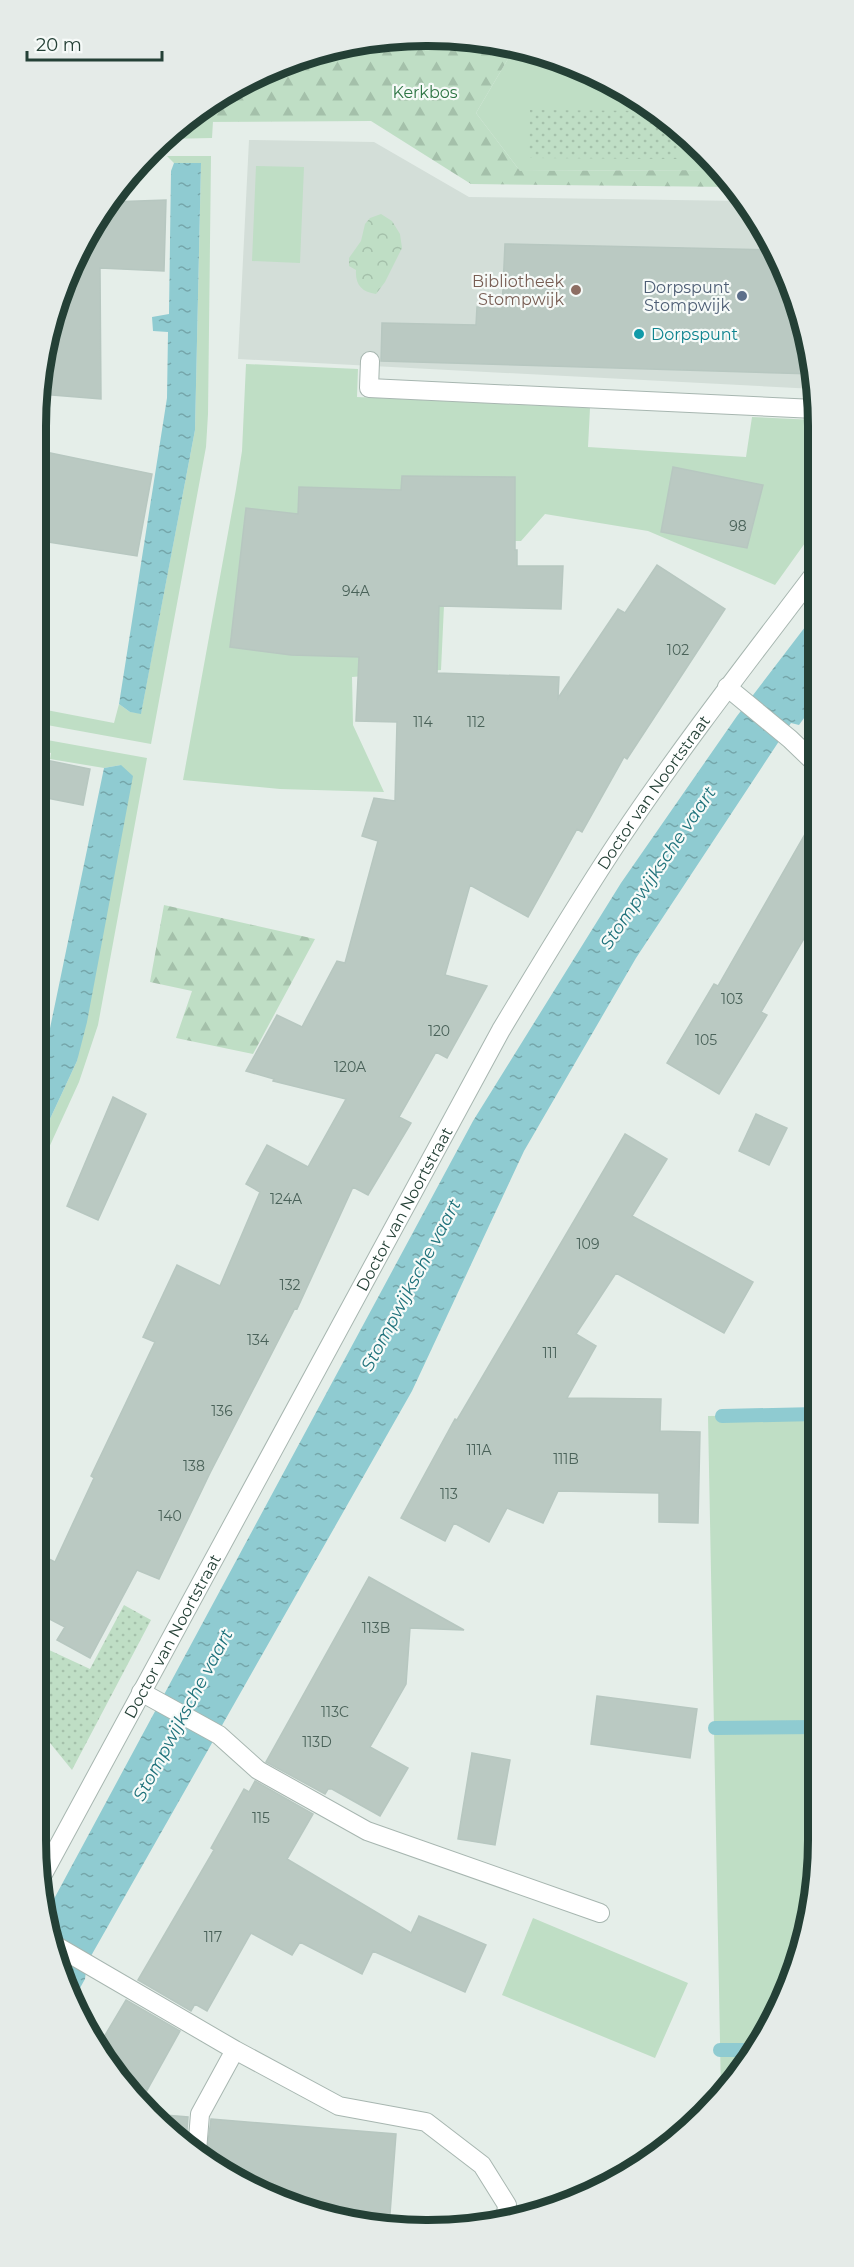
<svg xmlns="http://www.w3.org/2000/svg" width="854" height="2267" viewBox="0 0 854 2267" font-family="Montserrat,sans-serif">
  <defs>
    <pattern id="forest-firs" width="22" height="20" patternUnits="userSpaceOnUse" patternTransform="scale(1.5)"><rect width="22" height="20" fill="#bfdec5"/><path d="M5 1l3.5 6h-7zM16 11l3.5 6h-7z" fill="#a4c0aa"/></pattern>
    <pattern id="park-crowns" width="20" height="18" patternUnits="userSpaceOnUse" patternTransform="scale(1.5)"><rect width="20" height="18" fill="#bfdec5"/><path d="M2 6a3 3 0 1 1 6 0M12 15a3 3 0 1 1 6 0" fill="none" stroke="#a4c0aa"/></pattern>
    <pattern id="garden-dots" width="8" height="8" patternUnits="userSpaceOnUse" patternTransform="scale(1.5)"><rect width="8" height="8" fill="#bfdec5"/><path d="M2 2h.1M6 6h.1" fill="none" stroke="#a4c0aa" stroke-width="1.8" stroke-linecap="round"/></pattern>
    <pattern id="water-ripples" width="26" height="14" patternUnits="userSpaceOnUse" patternTransform="scale(1.5)"><rect width="26" height="14" fill="#8fcbd1"/><path d="M2 4q2-2 4 0t4 0M15 11q2-2 4 0t4 0" fill="none" stroke="#75a6aa"/></pattern>
  </defs>
  <rect width="100%" height="100%" fill="#e5eee9"/>
  <!-- built -->
  <path fill="#d3ded8" d="M249,140l125,2 95,55 273,4 36,53 37,122v13l-577,-30z"/>
  <!-- grass -->
  <path fill="#bfdec5" d="M515,47l14,2 94,40 98,81 -201,1 -44,-58z
    M213,121l-1,17 -48,1 21,-17z
    M167,156h44l-3,258 -2,33 -55,297 -115,-21v-15l78,15 5,-19 11,8 11,1 54,-283 6,-267h-27z
    M256,166l48,1 -4,96 -48,-2z
    M246,364l112,5 -1,28 233,11 -2,39 158,10 6,-40 63,3v109l-40,56 -127,-54 -103,-17 -24,27h-74l-6,129 -89,7 1,48 31,67 -104,-3 -97,-9 53,-291 6,-38z
    M36,738l111,20 -49,267 -19,57 -43,94v-27l41,-88 44,-296 -17,3 -54,-9 1,-6 -15,-3z
    M817,1415l1,425 -13,102 -68,136 -16,16 -13,-678z
    M533,1918l155,65 -33,75 -153,-63z"/>
  <!-- forest -->
  <path fill="url(#forest-firs)" d="M453,37l62,10 -39,66 44,58 201,-1 12,17 -262,-3 -100,-63 -176,1 1,-8 36,-26 70,-31 74,-18z
    M164,905l151,34 -62,115 -77,-16 16,-47 -42,-9z"/>
  <!-- park -->
  <path fill="url(#park-crowns)" d="M381,214l11,7 8,13 2,14 -17,34 -9,12c-14,-2 -21,-9 -20,-24l-7,-4v-8l12,-17 4,-17 5,-6z"/>
  <!-- garden -->
  <path fill="url(#garden-dots)" d="M530,110l120,1 28,23 -1,25 -148,-1z
    M124,1605l27,15 -79,150 -26,-32 -4,-46 5,-43 43,20z"/>
  <!-- water -->
  <path fill="url(#water-ripples)" d="M174,163h27l-6,267 -54,284 -11,-2 -11,-8 48,-306 1,-66 -15,-1 -1,-14 17,-3 2,-143z
    M815,614v89l-16,22 -8,-2 -155,235 -112,193 -112,240 -325,572 -2,16 -10,18 -18,-31 -9,-56 425,-789 148,-238 116,-167z
    M121,765l12,11 -46,246 -10,39 -41,88v-71l7,-16 61,-294z"/>
  <g fill="none" stroke-linecap="round" stroke-linejoin="round">
    <!-- stream -->
    <path stroke="#8fcbd1" stroke-width="14" d="M722,1416l95,-2
      M715,1728l103,-1
      M720,2050h31"/>
  </g>
  <!-- building -->
  <path fill="#bac9c2" stroke="#b7c7c0" stroke-width="1.5" d="M166,200l-2,71 -64,-3 1,131 -61,-5 9,-69 27,-71 33,-52z
    M505,244l270,6 39,124 -433,-13 1,-38 94,2 1,-18 25,2z
    M36,450l116,24 -15,82 -101,-16z
    M673,467l90,18 -16,63 -86,-16z
    M402,476l113,1v73h2v16h46l-2,43 -122,-3 -2,67 122,4 -1,21 60,-89 7,4 32,-48 68,44 -98,150 -3,-2 -42,75 -5,-3 -49,88 -58,-32 -25,90 42,11 -40,72 -11,-6 -37,65 12,6 -43,72 -15,-8 -56,122 -2,-1 -85,165 -51,106 -22,-9 -47,88 -33,-18 8,-13 -29,-15v-28l13,-25 6,3 39,-84 -3,-2 64,-134 -12,-5 34,-72 43,21 40,-94 -14,-8 21,-39 41,22 38,-68 -73,-18 1,-2 -28,-8 31,-56 25,12 35,-66 8,2 33,-122 -16,-5 12,-38 21,3 2,-79 -41,-1 3,-64 -68,-2 -61,-8 16,-139 52,6 1,-27 102,3z
    M36,758l54,11 -7,36 -47,-9z
    M816,815v103l-55,94 6,3 -48,79 -52,-31 47,-79 4,2z
    M113,1097l33,17 -48,106 -31,-14z
    M756,1114l31,14 -18,37 -30,-14z
    M625,1134l42,25 -35,57 121,66 -29,51 -108,-60 -40,61 20,12 -29,52 94,1 -1,32 40,1 -2,91 -39,-1v-29l-101,-2 -15,32 -36,-15 -18,34 -35,-19 -9,18 -44,-23 54,-99 2,1z
    M369,1577l95,53 -54,-2 -4,56 -36,63 38,21 -28,48 -48,-27h-4l-3,5 -59,-32z
    M597,1696l100,13 -7,49 -99,-14z
    M472,1753l38,7 -15,85 -37,-6z
    M255,1781l58,33 -26,45 124,74 8,-17 67,29 -21,47 -92,-41 -11,23 -62,-32 -8,13 -41,-22 -44,78 -12,-7 -4,7 -53,-31 76,-130 -3,-2 33,-59 5,3z
    M126,2000l54,31 -40,72 -7,-5 -32,-56z
    M153,2114l35,3 -2,25z
    M211,2119l185,15 -7,93 -13,1 -144,-49 -26,-21z"/>
  <g fill="none" stroke-linecap="round" stroke-linejoin="round">
    <defs>
      <path id="service" d="M370,361l-1,27 446,21
        M727,687l63,52 26,25
        M141,1692l78,43 39,35 109,61 233,82
        M53,1944l182,106 104,56 87,16 56,43 25,40 -2,18
        M197,2151l3,-37 35,-64"/>
      <g id="minor">
        <path id="s1" d="M42,1876l459,-846c39,-65 78,-130 120,-193 61,-91 128,-177 194,-264"/>
      </g>
    </defs>
    <!-- service casing -->
    <use href="#service" stroke="#a7b6b0" stroke-width="20"/>
    <!-- minor casing -->
    <use href="#minor" stroke="#a7b6b0" stroke-width="20"/>
    <!-- service -->
    <use href="#service" stroke="#fff" stroke-width="18"/>
    <!-- minor -->
    <use href="#minor" stroke="#fff" stroke-width="18"/>
  </g>
  <!-- markers -->
  <circle fill="#8d6e63" stroke="#f6faf8" stroke-width="2" cx="576" cy="290" r="6"/>
  <circle fill="#5c6f8a" stroke="#f6faf8" stroke-width="2" cx="742" cy="296" r="6"/>
  <circle fill="#0f9aa8" stroke="#f6faf8" stroke-width="2" cx="639" cy="334" r="6"/>
  <g text-anchor="middle" dominant-baseline="central" stroke-width="4.5" stroke-linejoin="round" paint-order="stroke">
    <!-- number labels -->
    <g font-size="14" fill="#4a6259">
      <text x="738" y="526">98</text>
      <text x="356" y="591">94A</text>
      <text x="678" y="650">102</text>
      <text x="423" y="722">114</text>
      <text x="476" y="722">112</text>
      <text x="732" y="999">103</text>
      <text x="439" y="1031">120</text>
      <text x="706" y="1040">105</text>
      <text x="350" y="1067">120A</text>
      <text x="286" y="1199">124A</text>
      <text x="588" y="1244">109</text>
      <text x="290" y="1285">132</text>
      <text x="258" y="1340">134</text>
      <text x="550" y="1353">111</text>
      <text x="222" y="1411">136</text>
      <text x="479" y="1450">111A</text>
      <text x="566" y="1459">111B</text>
      <text x="194" y="1466">138</text>
      <text x="449" y="1494">113</text>
      <text x="170" y="1516">140</text>
      <text x="376" y="1628">113B</text>
      <text x="335" y="1712">113C</text>
      <text x="317" y="1742">113D</text>
      <text x="261" y="1818">115</text>
      <text x="213" y="1937">117</text>
    </g>
    <!-- park labels -->
    <g font-size="16" fill="#2f7645" stroke="#f6faf8">
      <text x="425" y="92">Kerkbos</text>
    </g>
    <!-- education labels -->
    <g font-size="16" fill="#785e54" stroke="#f6faf8" text-anchor="end">
      <text x="564" y="281">Bibliotheek<tspan x="564" dy="18">Stompwijk</tspan></text>
    </g>
    <!-- service labels -->
    <g font-size="16" fill="#4e5e75" stroke="#f6faf8" text-anchor="end">
      <text x="730" y="287">Dorpspunt<tspan x="730" dy="18">Stompwijk</tspan></text>
    </g>
    <!-- culture labels -->
    <g font-size="16" fill="#0d838f" stroke="#f6faf8" text-anchor="start">
      <text x="651" y="334">Dorpspunt</text>
    </g>
    <!-- street labels -->
    <g font-size="16" fill="#244036" stroke="#f6faf8">
      <text stroke="none"><textPath href="#s1" startOffset="1245">Doctor van Noortstraat</textPath></text>
      <text stroke="none"><textPath href="#s1" startOffset="759">Doctor van Noortstraat</textPath></text>
      <text stroke="none"><textPath href="#s1" startOffset="273">Doctor van Noortstraat</textPath></text>
    </g>
    <!-- water labels -->
    <g font-size="18" font-style="italic" fill="#1f727b" stroke="#f6faf8">
      <text transform="translate(658 868) rotate(-56)">Stompwijksche vaart</text>
      <text transform="translate(411 1285) rotate(-62)">Stompwijksche vaart</text>
      <text transform="translate(183 1715) rotate(-62)">Stompwijksche vaart</text>
    </g>
  </g>
  <!-- crop -->
  <path d="M0 0H854V2267H0ZM426 46H428A380 380 0 0 1 808 426V1840A380 380 0 0 1 428 2220H426A380 380 0 0 1 46 1840V426A380 380 0 0 1 426 46Z" fill="#e5ebe8" fill-rule="evenodd"/>
  <path fill="none" stroke="#244036" stroke-width="8" d="M426 46H428A380 380 0 0 1 808 426V1840A380 380 0 0 1 428 2220H426A380 380 0 0 1 46 1840V426A380 380 0 0 1 426 46Z"/>
  <!-- scale -->
  <path d="M27 51v9h135v-9" fill="none" stroke="#244036" stroke-width="3"/>
  <text x="36" y="51" font-size="18" fill="#244036" stroke="#f6faf8" stroke-width="4.5" paint-order="stroke">20 m</text>
</svg>
